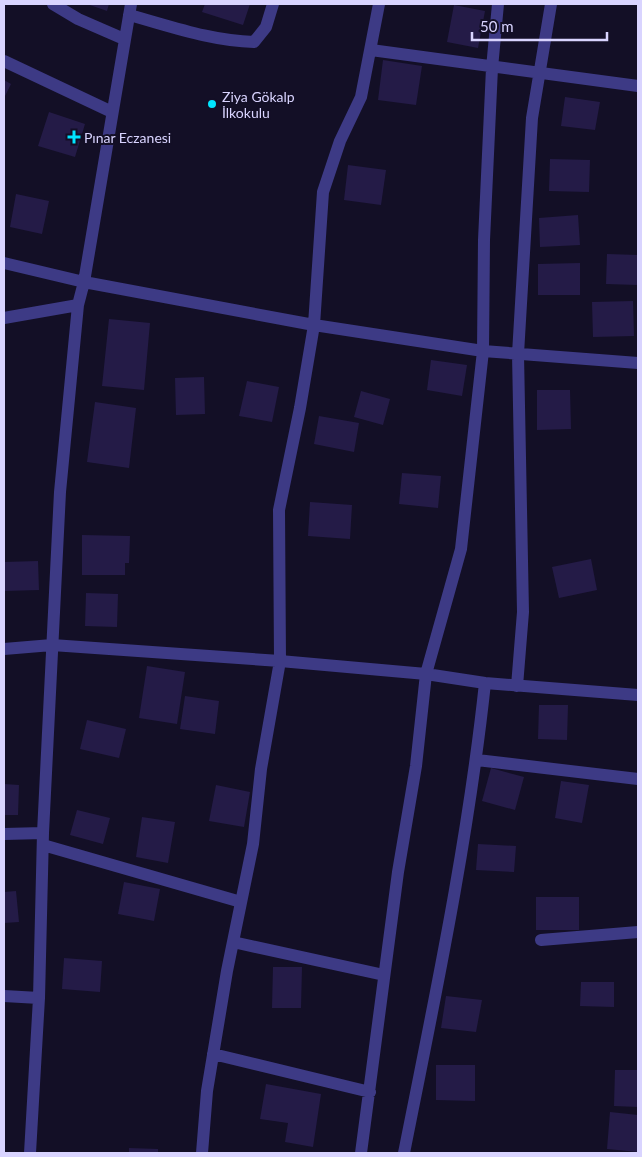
<svg xmlns="http://www.w3.org/2000/svg" width="642" height="1157" viewBox="0 0 642 1157" font-family="Lato,sans-serif">
  <rect width="100%" height="100%" fill="#130f26"/>
  <!-- building -->
  <path fill="#241b47" d="M87,4h22l-2,7z
    M205,4h45l-7,21 -41,-13z
    M454,5l31,6 -7,37 -31,-6z
    M383,60l39,6 -6,39 -38,-5z
    M4,80l7,4 -7,14z
    M565,97l35,5 -5,28 -34,-4z
    M49,112l36,12 -10,33 -37,-11z
    M550,159l40,1 -1,32 -40,-1z
    M348,165l38,5 -5,35 -37,-5z
    M16,194l33,7 -7,33 -32,-7z
    M578,215l2,30 -40,2 -1,-29z
    M607,254l31,1v30l-32,-1z
    M580,263v32h-42v-31z
    M633,301l1,35 -41,1 -1,-35z
    M109,319l41,4 -6,67 -42,-4z
    M431,360l36,5 -5,31 -35,-6z
    M204,377l1,37 -29,1 -1,-37z
    M247,381l32,6 -7,35 -33,-6z
    M537,390h33l1,39 -34,1z
    M361,391l29,8 -7,26 -29,-8z
    M95,402l41,6 -7,60 -42,-6z
    M319,416l40,7 -5,29 -40,-8z
    M402,473l39,3 -3,32 -39,-4z
    M310,502l42,3 -2,34 -42,-3z
    M82,535l48,1 -1,27h-4v12h-43z
    M591,559l6,31 -38,8 -7,-31z
    M38,561l1,29 -35,1v-29z
    M86,593l32,1 -1,33 -32,-1z
    M147,666l38,6 -8,52 -38,-6z
    M185,696l34,5 -4,33 -35,-5z
    M539,705h29l-1,35 -29,-1z
    M87,720l39,9 -7,29 -39,-9z
    M491,768l33,9 -9,33 -33,-9z
    M561,781l28,4 -7,38 -27,-5z
    M4,784l15,1 -1,30h-14z
    M216,785l34,7 -6,35 -35,-6z
    M77,810l33,8 -7,26 -33,-9z
    M142,817l33,5 -7,41 -32,-6z
    M478,844l38,2 -2,26 -38,-2z
    M124,882l36,7 -6,32 -36,-7z
    M16,891l3,31 -15,1v-31z
    M536,897h43v33h-43z
    M64,958l38,3 -2,31 -38,-3z
    M273,967h29l-1,41h-29z
    M581,982h33v25l-34,-1z
    M446,996l36,4 -6,32 -35,-4z
    M436,1065h39v36l-39,-1z
    M615,1070h23v37l-24,-1z
    M266,1084l55,10 -8,53 -28,-5 3,-19 -28,-4z
    M610,1112l28,3v37l-31,-3z
    M129,1148l29,1v4h-29z"/>
  <g fill="none" stroke-linecap="round" stroke-linejoin="round">
    <!-- minor -->
    <path stroke="#3d3a85" stroke-width="12" d="M53,4l25,15 46,20
      M129,15c41,11 82,26 125,27l12,-15 7,-23
      M371,50l267,36
      M4,61l108,51
      M4,263l80,19 230,43 169,26 155,12
      M4,318l74,-13
      M4,649l48,-4 228,16 146,13 59,9 153,12
      M517,686l6,-74 -5,-258 14,-236 19,-114
      M477,760l161,19
      M4,834l39,-1
      M43,845l198,57
      M541,940l97,-8
      M233,942l151,33
      M4,996l35,2
      M213,1054l157,38
      M30,1153l9,-155 4,-165 17,-341 18,-187 6,-23 47,-278
      M202,1153l5,-62 20,-120 26,-127 8,-75 19,-108 -1,-151 21,-102 14,-83 9,-133 17,-51 21,-44 18,-93
      M361,1153l37,-281 18,-106 10,-92 35,-125 22,-198 1,-111 8,-172 6,-64
      M404,1153c31,-156 64,-311 81,-470"/>
  </g>
  <!-- markers -->
  <g fill="#00e5ff" stroke="#130f26" stroke-width="2">
    <circle cx="212" cy="104" r="5"/>
    <path d="M71.5 129.5h5v5h5v5h-5v5h-5v-5h-5v-5h5z"/>
  </g>
  <g text-anchor="middle" dominant-baseline="central" stroke-width="4" stroke-linejoin="round" paint-order="stroke">
    <!-- poi labels -->
    <g font-size="14" fill="#d9d4ff" stroke="#130f26" text-anchor="start">
      <text x="222" y="96">Ziya Gökalp<tspan x="222" dy="16">İlkokulu</tspan></text>
      <text x="84" y="137">Pınar Eczanesi</text>
    </g>
  </g>
  <!-- border -->
  <rect width="642" height="1157" fill="none" stroke="#d9d4ff" stroke-width="10"/>
  <!-- scale -->
  <path d="M472 32v8h135v-8" fill="none" stroke="#d9d4ff" stroke-width="2.5"/>
  <text x="480" y="32" font-size="15" fill="#d9d4ff" stroke="#130f26" stroke-width="4" paint-order="stroke">50 m</text>
</svg>
